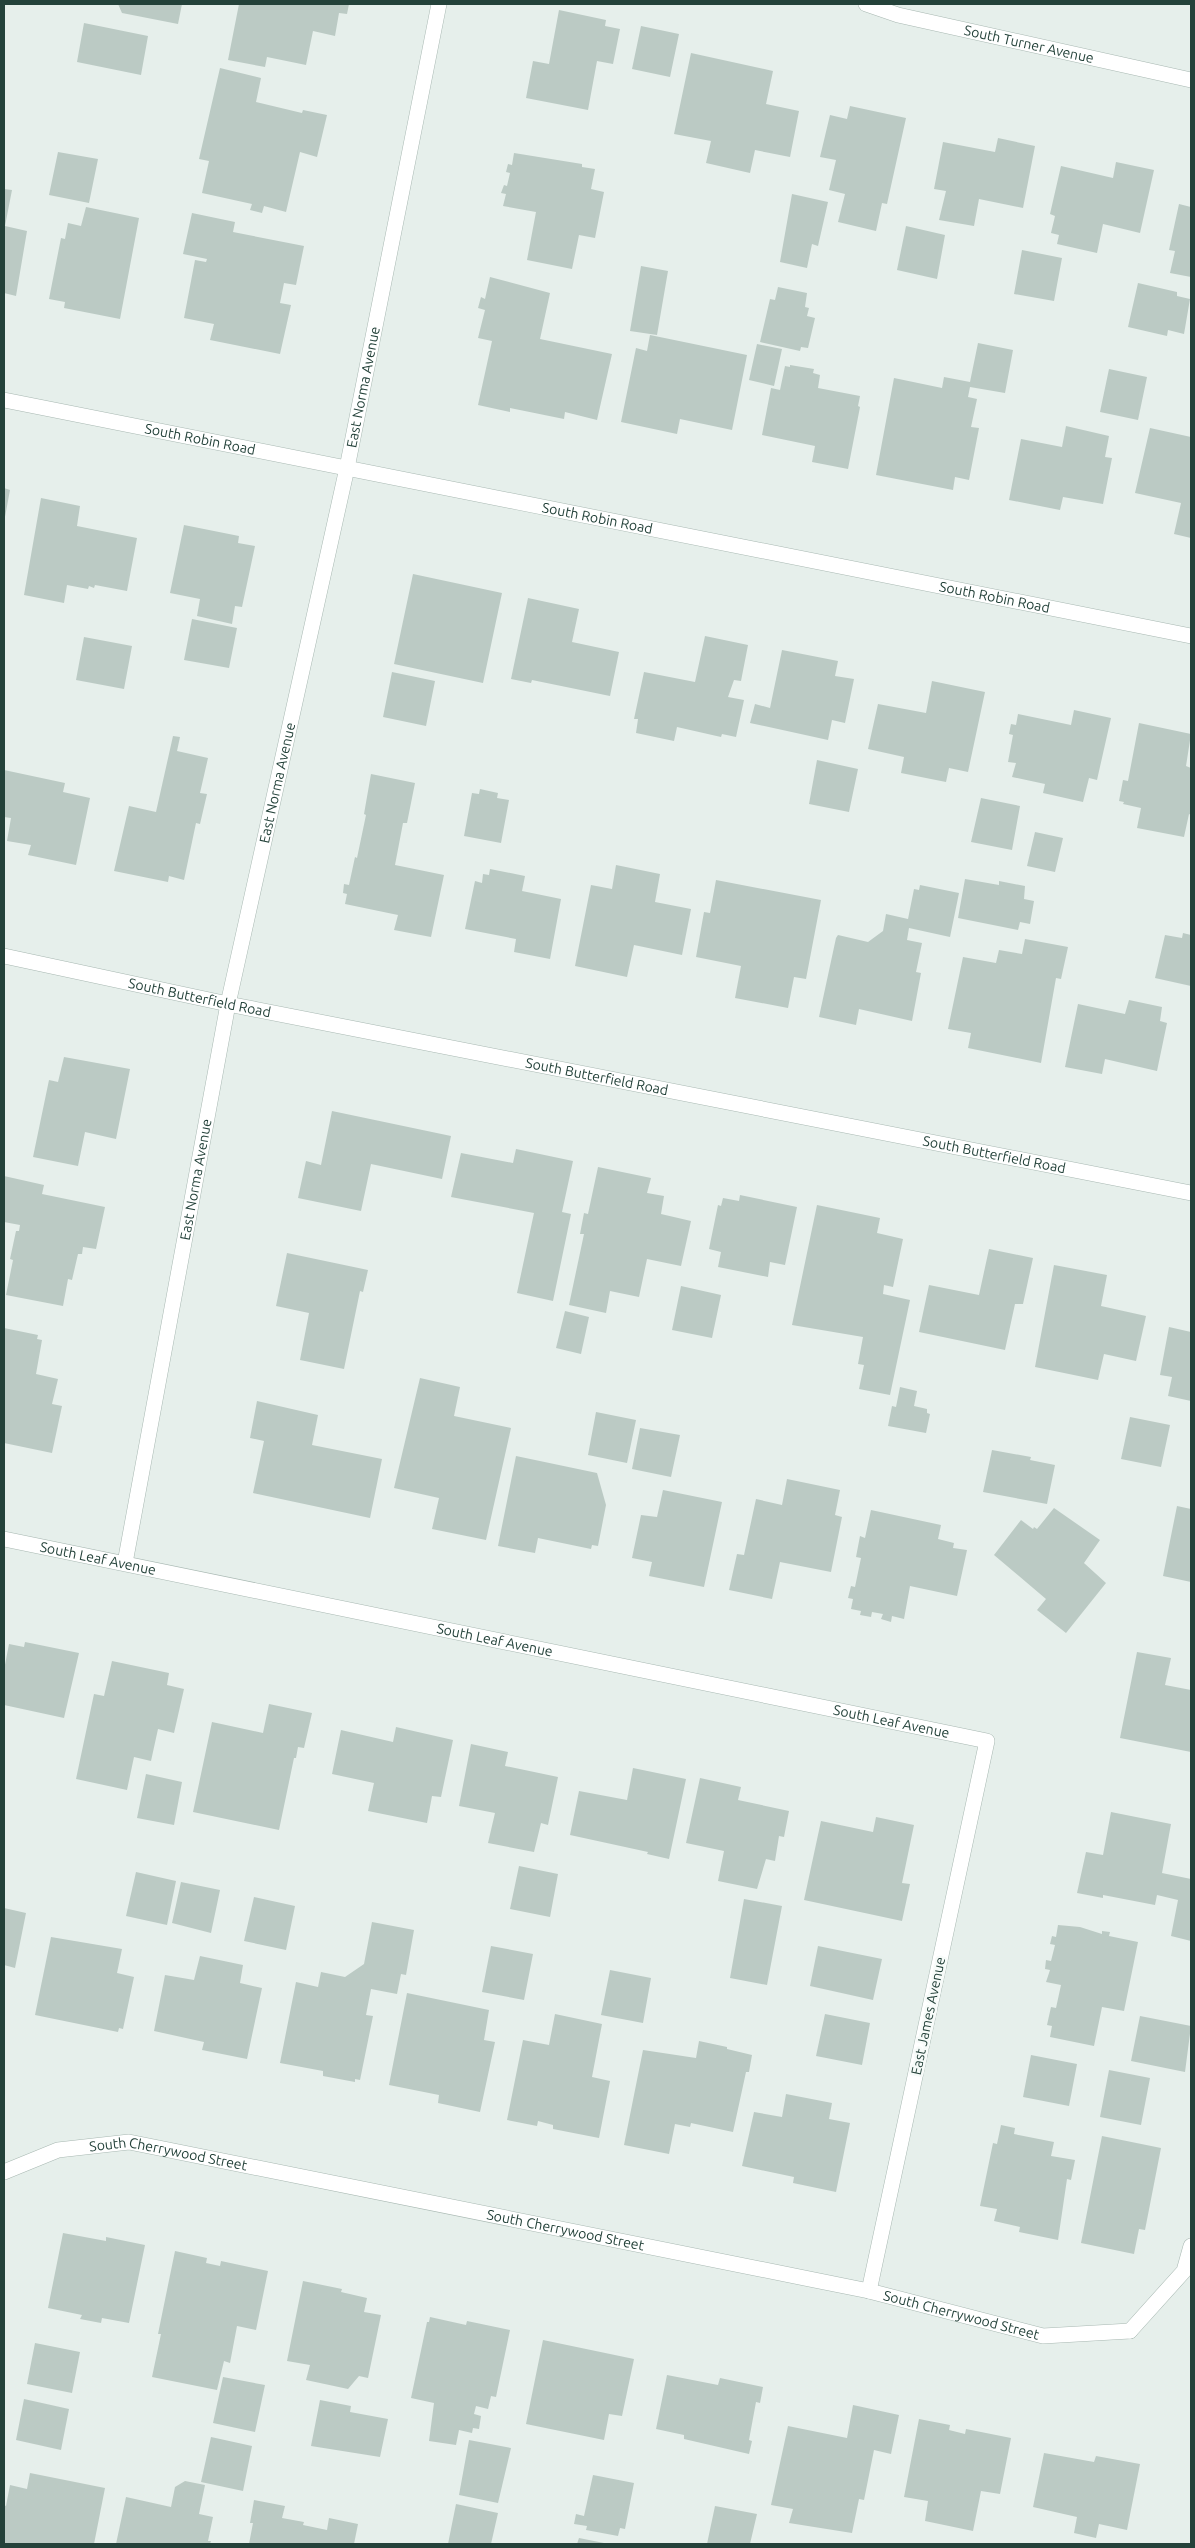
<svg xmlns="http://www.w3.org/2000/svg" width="1195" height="2548" viewBox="0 0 1195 2548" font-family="Ubuntu,sans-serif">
  <rect width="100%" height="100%" fill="#e6efeb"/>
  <!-- building -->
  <path fill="#bbcac4" d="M118,4h64l-4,20 -56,-11z
    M239,4h110l-2,10 -8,-1 -4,23 -22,-5 -7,34 -39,-8 -2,10 -37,-7z
    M559,10l47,10 -1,6 15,3 -7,35 -16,-3 -9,49 -62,-12 7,-37 16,3z
    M84,23l64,13 -7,39 -64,-13z
    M641,26l38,8 -9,43 -38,-8z
    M691,53l82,18 -7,33 33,7 -9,46 -35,-7 -5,23 -44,-10 5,-22 -37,-7z
    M220,68l41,10 -5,24 46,11 1,-3 24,5 -10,42 -17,-5 -14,60 -22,-6 -2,7 -12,-3 2,-6 -50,-11 7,-32 -10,-2z
    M850,106l56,12 -19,86 -5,-1 -6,28 -38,-9 7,-28 -16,-4 7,-30 -16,-3 10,-42 17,4z
    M998,138l37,8 -12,62 -44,-9 -5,27 -35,-6 7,-29 -12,-2 9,-47 52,10z
    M58,152l40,7 -9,44 -40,-8z
    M514,153l68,11v3l13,2 -4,20 13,3 -9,46 -16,-3 -7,34 -45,-9 9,-48 -33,-6 3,-12 -5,-1 3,-8 3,1 3,-13 -4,-1 2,-8 4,1z
    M1116,162l38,8 -14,63 -37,-9 -6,29 -40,-9 2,-9 -8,-2 4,-17 -5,-2 11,-48 52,12z
    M4,189l8,1 -7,36 22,5 -11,65 -12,-3z
    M792,194l36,8 -10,44 -6,-2 -5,24 -27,-6z
    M1179,204l12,3v70l-21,-4 5,-22 -6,-1z
    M86,207l53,11 -19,101 -56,-11 1,-6 -16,-3 12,-61 4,1 3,-16 13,3z
    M192,213l43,9 -2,10 71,14 -8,39 -12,-2 -4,20 11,2 -11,49 -70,-14 4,-16 -30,-6 11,-58 11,2 1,-3 -24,-5z
    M906,226l39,9 -8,44 -40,-9z
    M1022,250l40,8 -8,43 -40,-7z
    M641,266l27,5 -11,64 -27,-4z
    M490,277l60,16 -10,46 72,15 -15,66 -32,-8 -1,7 -54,-11v4l-32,-7 14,-64 -14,-3 7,-28 -7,-2 3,-11 4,2z
    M1138,283l39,9v4l13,3 -6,35 -16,-4 -1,6 -39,-9z
    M778,287l29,6 -2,14 4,1 -2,8 8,2 -7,30 -7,-1 -1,4 -40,-9 10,-43 5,1z
    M650,335l97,20 -15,75 -52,-11 -3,15 -56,-12 15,-74 11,3z
    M978,343l35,7 -8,43 -35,-6 -2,10 9,2 -6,28 8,1 -10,52 -14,-3 -2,13 -77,-15 18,-97 48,10 2,-11 26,5z
    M757,344l25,5 -8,37 -25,-6z
    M790,365l24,4 -1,4 7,2 -2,13 42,8 -2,10 2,1 -12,62 -36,-7 3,-16 -53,-11 9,-47 9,2 5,-24 5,1z
    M1109,369l38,8 -9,43 -38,-8z
    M1066,426l43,10 -4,21 7,1 -9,46 -40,-7 -3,13 -51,-10 12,-61 41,8z
    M1150,428l41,9v101l-17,-4 7,-31 -46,-10z
    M4,488l6,2 -5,27h-1z
    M41,498l39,8 -3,20 60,12 -10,53 -32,-6 -1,3 -5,-2 -1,3 -21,-4 -3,18 -40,-8z
    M184,525l55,11 -1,7 17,3 -13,61 -7,-1 -3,18 -35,-8 3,-17 -30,-6z
    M413,574l89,19 -19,90 -89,-19z
    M528,598l51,11 -7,33 47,10 -9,44 -78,-16 -1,3 -20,-4z
    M192,619l45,9 -8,40 -45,-8z
    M705,636l43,9 -7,36 -7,-1 -6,17 16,3 -8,37 -14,-3 -1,3 -44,-10 -3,14 -38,-8 2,-14h-4l10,-47 51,10z
    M84,637l48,9 -8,43 -48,-9z
    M782,650l56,11 -3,15 19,3 -9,44 -13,-3 -4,20 -78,-17 5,-19 15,4z
    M392,672l43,9 -9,45 -43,-9z
    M932,681l53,11 -17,80 -19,-4 -3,14 -45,-9 3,-16 -36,-8 10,-45 48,9z
    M1074,710l37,8 -14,62 -8,-2 -6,24 -40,-9 2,-9 -33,-7 4,-14 -8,-1 5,-27 -4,-1 2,-10 5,1 2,-11 53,11z
    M1139,723l52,11 -5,32 5,2v47l-2,-1 -5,23 -47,-9 4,-20 -18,-4 1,-2 -5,-1 4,-21 5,1z
    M173,736l7,1 -3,14 31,7 -8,35 7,1 -7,30 -4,-1 -12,57 -15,-4 -1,6 -54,-11 15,-65 27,6z
    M817,760l41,9 -9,43 -40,-8z
    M4,770l61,13 -2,9 27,6 -14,67 -48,-10 3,-10 -24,-4 4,-23 -7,-1z
    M371,774l44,9 -8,40h-4l-8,42 49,10 -13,62 -37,-7 4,-15 -53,-11 2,-10 -4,-1 1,-9 5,1 6,-28 2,1 9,-43 -2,-1z
    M480,789l18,4 -1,5 12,2 -8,43 -37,-7 8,-43 7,1z
    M981,798l39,8 -8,44 -41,-8z
    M1035,832l28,6 -8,34 -28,-6z
    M616,865l44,9 -5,28 36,7 -9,46 -48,-10 -7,32 -52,-11 16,-81 21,4z
    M490,869l35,7 -3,15 39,8 -11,60 -36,-7 2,-13 -51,-10 10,-48 7,2 1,-9 6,1z
    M965,879l34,6v-4l26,5 -1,13 10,2 -4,23 -10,-2 -2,8 -60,-12z
    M716,880l105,20 -15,79 -12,-2 -6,31 -53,-10 6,-32 -45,-9 8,-45 6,1z
    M920,885l39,8 -9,44 -41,-9 -2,12 15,3 -6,29 5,1 -9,48 -53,-12 -3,16 -37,-8 17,-79 2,-3 30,7 15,-11 3,-17 22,5 6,-30 5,1z
    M1183,933l8,2v51l-36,-8 10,-43 17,3z
    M1025,939l43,8 -7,32 -5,-1 -15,85 -73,-15 3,-15 -23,-4 15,-72 33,6 3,-13 23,4z
    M1129,1000l33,7 -2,14 7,2 -10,48 -52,-12 -3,15 -37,-7 13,-63 47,10z
    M64,1057l66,12 -14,70 -31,-7 -7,34 -45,-9 16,-77 9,2z
    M332,1111l119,25 -9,43 -71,-15 -10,47 -63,-13 8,-37 15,4z
    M516,1149l57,12 -11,51 9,2 -18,87 -36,-8 17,-80 -83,-16 10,-44 52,10z
    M598,1167l53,11 -4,15 17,3 -3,18 30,7 -10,45 -34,-7 -8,38 -29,-6 -4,22 -37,-8 15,-71h-4l4,-21 4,1z
    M4,1176l40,9 -2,9 63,13 -9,42 -13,-2 -1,7h-4l-6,26 -4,-1 -5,27 -57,-11 7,-35 -3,-1 6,-28h3l1,-6 -16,-3z
    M740,1195l57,12 -12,58 -15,-3 -2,15 -50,-10 3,-15 -12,-3 9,-44 3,1 2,-8 16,3z
    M817,1205l63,13 -3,15 26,6 -10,48 -9,-2 -1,9 27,6 -20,95 -31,-6 5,-24 -6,-1 5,-27 -71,-12z
    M989,1249l44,9 -10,46h-8l-10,46 -86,-18 10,-47 50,10z
    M287,1253l81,17 -5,22 -3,-1 -16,78 -44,-9 9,-47 -33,-7z
    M1054,1265l53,10 -6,31 45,10 -10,45 -32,-7 -6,26 -63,-13z
    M681,1286l40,9 -9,43 -40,-8z
    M565,1311l24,6 -8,37 -25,-6z
    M1169,1327l22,5v69l-23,-5 4,-19 -12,-2z
    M4,1328l34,7 -1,4 5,1 -6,34 22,5 -6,25 10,2 -10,47 -48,-10z
    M420,1378l40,9 -6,29 57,12 -25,112 -54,-11 7,-31 -45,-10z
    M900,1387l17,4 -3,15 13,3v4l3,1 -4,19 -38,-7 4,-20 4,1z
    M257,1401l61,14 -6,30 70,14 -12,59 -117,-25 11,-52 -14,-3z
    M596,1412l40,8 -9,43 -39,-8z
    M1130,1417l40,8 -9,42 -40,-8z
    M640,1428l40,7 -9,42 -39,-8z
    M992,1450l39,7 -1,3 25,5 -8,39 -64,-12z
    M516,1456l81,17 9,32 -8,41 -6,-1 -1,4 -53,-11 -3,15 -37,-7z
    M787,1479l53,11 -5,25 7,2 -11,55 -51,-10 -8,37 -43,-9 8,-36 7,1 12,-56 26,6z
    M663,1490l59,12 -18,85 -55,-11 3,-14 -20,-4 9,-43 16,2z
    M1177,1506l14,3v73l-28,-6z
    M1054,1508l46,32 -16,23 22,20 -40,50 -29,-23 9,-11 -52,-44 27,-35 12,9 1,-2 3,2z
    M871,1510l70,15 -3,14 16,4 -1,5 14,2 -10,46 -47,-10 -6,33 -12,-3 -1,6 -10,-3 2,-5 -11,-2 -1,5 -11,-2 1,-4 -10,-2 2,-10 -5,-1 3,-12 4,1 6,-29 -5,-1 4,-21 5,2z
    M25,1642l54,11 -15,65 -60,-13v-35l5,-26 15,3z
    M1137,1652l34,6 -6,27 26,5v62l-71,-14z
    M112,1661l57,12 -2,12 17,4 -10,44 -16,-4 -7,32 -17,-4 -7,33 -51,-11 18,-85 10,2z
    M269,1704l43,9 -8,35 -6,-1 -2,11h-2l-15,72 -86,-18 19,-90 51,11z
    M396,1727l57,13 -12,57 -9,-1 -5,27 -59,-12 6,-28 -42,-9 9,-44 52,12z
    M471,1744l37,8 -3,14 53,11 -10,48 -7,-2 -7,29 -46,-9 7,-30 -36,-7z
    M633,1768l53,11 -17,80 -22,-5 1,-2 -78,-17 9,-44 48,9z
    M146,1774l36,8 -8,43 -37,-7z
    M700,1778l41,9 -3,13 51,11 -5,26 -5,-1 -4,25 -9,-2 -9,30 -39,-8 6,-30 -38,-8z
    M1111,1812l60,12 -9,49 29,6v62l-20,-5 7,-36 -21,-5 -2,10 -52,-10v3l-26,-5 9,-41 17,3z
    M876,1817l38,8 -12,58 8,1 -8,37 -98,-21 17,-79 52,11z
    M519,1866l39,8 -8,43 -40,-8z
    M136,1872l40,9 -9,44 -41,-9z
    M181,1882l39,8 -9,43 -39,-10z
    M254,1897l41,9 -9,44 -42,-9z
    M744,1899l38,7 -15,79 -37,-7z
    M4,1908l22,5 -11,55 -11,-3z
    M372,1922l42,8 -8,45 -5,-1 -4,20 -26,-5 -5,26 7,1 -13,64 -5,-1v3l-32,-6v-5l-43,-8 16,-81 22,5 3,-15 24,5 19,-13z
    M1058,1925l22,2 22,7v-3l8,1 -1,4 29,6 -14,69 -22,-4 -8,39 -44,-9 2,-11 -5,-1 4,-18 5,1 5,-23 -15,-3 4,-12 -5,-1 1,-9 5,1 4,-16 -5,-1 2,-8 4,1z
    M51,1937l71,12 -5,24 17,4 -11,52 -4,-1 -1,4 -83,-17z
    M491,1946l42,8 -9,46 -42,-8z
    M818,1946l64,13 -9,41 -63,-14z
    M200,1956l43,9 -3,18 22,5 -15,71 -45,-9 2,-8 -50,-11 11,-56 29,5z
    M610,1970l41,8 -8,45 -42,-8z
    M407,1993l82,17 -5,30 11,2 -15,70 -42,-9 1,-8 -50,-10z
    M555,2014l47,10 -10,53 18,4 -11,57 -46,-9v-4l-15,-4 -1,5 -30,-6 16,-80 26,5z
    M825,2014l45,9 -8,42 -46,-9z
    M1140,2016l51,10 -6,46 -54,-11z
    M699,2041l28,6v2l25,6 -3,17h-3l-13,60 -42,-9 -1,4 -15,-3 -6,30 -45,-9 19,-95 53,8z
    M1031,2055l46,9 -8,42 -46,-9z
    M1109,2070l41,8 -9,47 -41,-8z
    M786,2094l46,9 -3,16 21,4 -14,69 -43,-9 1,-6 -52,-11 12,-54 28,5z
    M1001,2125l14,3 -1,6 40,8 -3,14 24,4 -4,20 -4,-1 -9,61 -39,-8 1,-5 -26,-6 3,-12 -17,-3 13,-63 4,1z
    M1102,2136l59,12 -16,82 -6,-1 -5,25 -53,-11z
    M63,2233l43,8v-4l39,8 -16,78 -27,-5 -1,5 -21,-4 2,-4 -34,-7z
    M175,2251l32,7 -1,5 14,3 1,-5 47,10 -12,59 -19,-4 -7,37 -6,-2 -7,29 -65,-13 9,-43h-3z
    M303,2281l39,8 -1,3 26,6 -3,14 17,3 -13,63 -9,-2 -11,13 -42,-9 4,-15 -23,-4z
    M430,2317l36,8 1,-4 43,9 -14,67 -5,-1 -3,13 -12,-3 -2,8 7,2 -2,13 -6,-1 -1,5 -13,-3 -3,15 -27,-4 5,-38 -23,-5 16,-76h2z
    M543,2340l91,19 -12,57 -13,-2 -5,26 -78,-16z
    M35,2343l45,9 -8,41 -45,-9z
    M667,2375l51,10 2,-7 43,9 -3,16 -4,-1 -7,38 3,1 -3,13 -65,-15v-4l-28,-6z
    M223,2377l42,8 -10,47 -42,-9z
    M24,2399l45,10 -8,41 -45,-10z
    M320,2400l31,6 -1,6 38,7 -8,38 -69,-11z
    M853,2405l46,10 -8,39 -17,-4 -10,50 -5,-1 -7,34 -63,-10 4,-14 -22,-4 17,-79 59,12z
    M919,2419l31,6 -1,5 16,4 1,-5 45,9 -11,56 -19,-3 -8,40 -48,-10 3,-20 -24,-4z
    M211,2437l41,9 -9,45 -42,-9z
    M469,2440l42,8 -13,55 -39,-8z
    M1044,2453l50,9 2,-6 44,8 -13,66 -28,-6 -3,14 -22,-5 3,-16 -44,-10z
    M30,2473l75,15 -11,56h-90v-39l2,1 4,-21 17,4z
    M593,2475l41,8 -9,46 -5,-1 -2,8 -32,-6 1,-4 -13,-2 2,-10 8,2z
    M185,2481l20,4 -6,29 14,3 -5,24h3l-1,3h-94l10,-47 45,10 4,-20z
    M254,2500l31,6 -3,12 22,4 -1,3 24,5 2,-12 29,6 -4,20h-105l4,-21h-3z
    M456,2504l42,9 -7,31h-43z
    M715,2506l42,8 -7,30h-43z
    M579,2538l25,5 -1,1h-26z"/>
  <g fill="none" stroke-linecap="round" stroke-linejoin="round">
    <defs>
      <g id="minor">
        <path id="s1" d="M866,4l32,11 293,65"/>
        <path id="s2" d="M4,400l1187,236"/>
        <path id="s3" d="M4,956l224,48 963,189"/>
        <path id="s4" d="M4,1539l983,202 -118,550"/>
        <path id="s5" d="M125,1563l103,-559 119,-536 92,-464"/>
        <path id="s6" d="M4,2172l54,-22 71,-8 740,149 174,45 87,-5"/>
      </g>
      <path id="tertiary" d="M1130,2331l54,-60 7,-25"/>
    </defs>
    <!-- minor casing -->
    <use href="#minor" stroke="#a8b8b2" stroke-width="16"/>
    <!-- tertiary casing -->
    <use href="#tertiary" stroke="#a8b8b2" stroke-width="16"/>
    <!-- minor -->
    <use href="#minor" stroke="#fff" stroke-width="15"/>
    <!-- tertiary -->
    <use href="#tertiary" stroke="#fff" stroke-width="15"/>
  </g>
  <g text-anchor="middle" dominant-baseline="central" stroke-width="5" stroke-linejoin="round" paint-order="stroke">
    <!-- street labels -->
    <g font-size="14" fill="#24423a" stroke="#f7fbf9">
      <text stroke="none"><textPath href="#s1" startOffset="168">South Turner Avenue</textPath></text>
      <text stroke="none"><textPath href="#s5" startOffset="1200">East Norma Avenue</textPath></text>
      <text stroke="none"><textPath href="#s2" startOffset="200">South Robin Road</textPath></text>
      <text stroke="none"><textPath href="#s2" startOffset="605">South Robin Road</textPath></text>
      <text stroke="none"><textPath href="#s2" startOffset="1010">South Robin Road</textPath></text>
      <text stroke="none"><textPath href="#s5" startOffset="795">East Norma Avenue</textPath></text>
      <text stroke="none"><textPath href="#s3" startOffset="200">South Butterfield Road</textPath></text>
      <text stroke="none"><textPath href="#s3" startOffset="605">South Butterfield Road</textPath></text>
      <text stroke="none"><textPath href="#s3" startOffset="1010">South Butterfield Road</textPath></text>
      <text stroke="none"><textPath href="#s5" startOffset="390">East Norma Avenue</textPath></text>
      <text stroke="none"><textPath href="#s4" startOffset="96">South Leaf Avenue</textPath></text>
      <text stroke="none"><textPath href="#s4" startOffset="501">South Leaf Avenue</textPath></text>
      <text stroke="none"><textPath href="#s4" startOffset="906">South Leaf Avenue</textPath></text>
      <text transform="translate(928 2016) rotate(-78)">East James Avenue</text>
      <text stroke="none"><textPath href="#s6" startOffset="170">South Cherrywood Street</textPath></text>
      <text stroke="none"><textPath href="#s6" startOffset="575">South Cherrywood Street</textPath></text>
      <text stroke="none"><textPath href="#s6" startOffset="980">South Cherrywood Street</textPath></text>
    </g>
  </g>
  <!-- border -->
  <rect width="1195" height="2548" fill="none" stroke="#24423a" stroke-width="10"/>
</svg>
